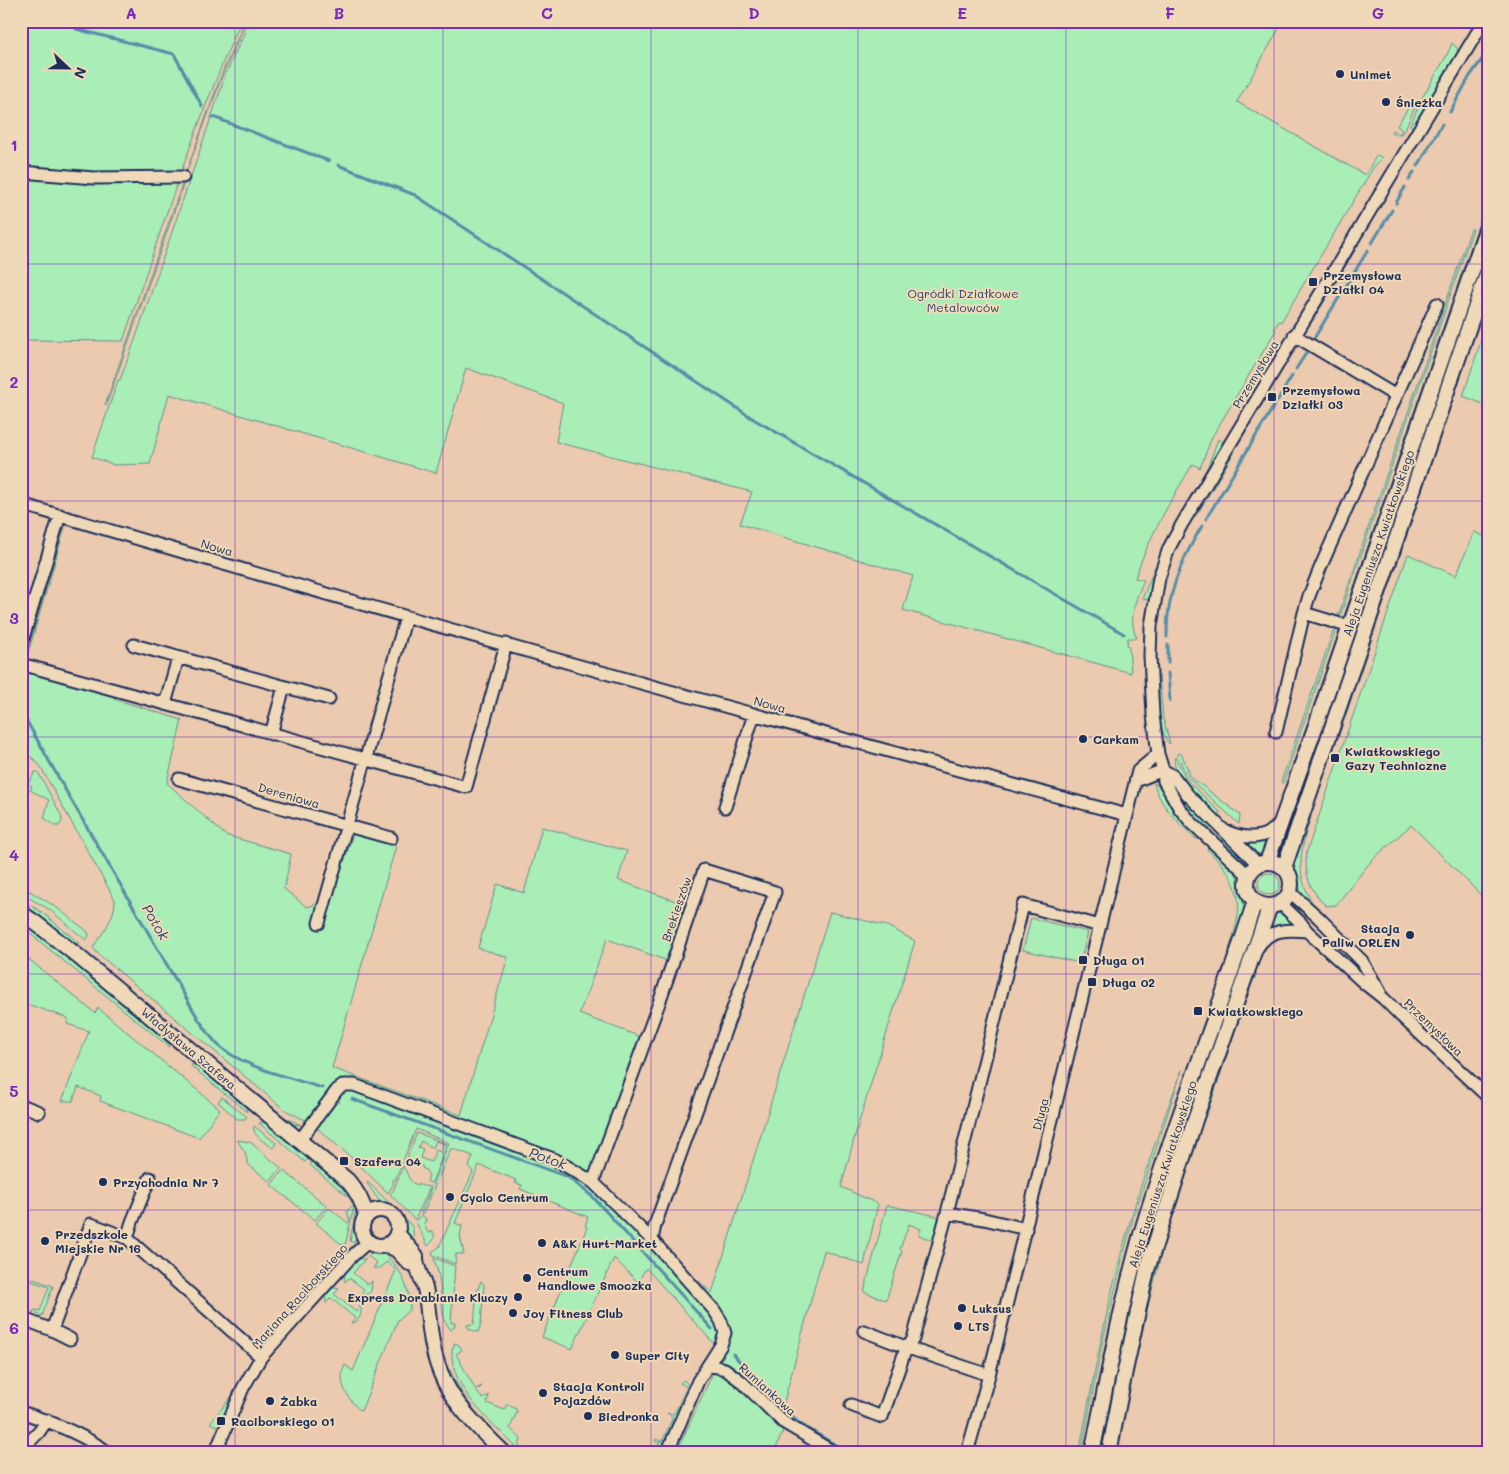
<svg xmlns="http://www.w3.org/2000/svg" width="1509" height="1474" viewBox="0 0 1509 1474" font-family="Mali,sans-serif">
  <rect width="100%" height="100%" fill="#ebcaaf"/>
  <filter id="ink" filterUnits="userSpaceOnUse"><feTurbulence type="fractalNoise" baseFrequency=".02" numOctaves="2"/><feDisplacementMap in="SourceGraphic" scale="10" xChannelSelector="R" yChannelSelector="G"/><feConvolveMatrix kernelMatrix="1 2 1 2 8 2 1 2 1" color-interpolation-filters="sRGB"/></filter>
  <g filter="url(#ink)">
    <!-- green -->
    <path fill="#a9edb7" stroke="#628e8a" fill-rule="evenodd" d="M21,21h220c-47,104 -81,213 -118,320l-102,-1z
      M245,21h2l-23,51 -38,101 36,-100z
      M250,21h1023l7,6 -43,75 128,73 12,-20 5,3 -9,10 -92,154 -2,-1 -5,8 2,1 -64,107 -12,31 -7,-4c-23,37 -44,73 -58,114l9,2c-8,18 -17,40 -7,58h-9l-1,7 2,3 2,25 -228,-63 10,-34 -173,-52 12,-32 -196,-50 7,-39 -97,-35 -30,105 -267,-79 -19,70 -36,1 -22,-8 26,-77h2l15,-40 92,-269z
      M1452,43l5,5 1,5 -45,74 -3,-2 12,-27 25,-43z
      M1413,100l4,2 -12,27 -6,7 -8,-4 1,-2 8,4 2,-4 -5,-4z
      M184,179l1,1 -79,226 -1,-1z
      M1488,197v10l-140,408 -5,4z
      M1471,229h2l-134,390h-2z
      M1359,244l-49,81h-3l49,-80z
      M1488,319v87l-25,-10z
      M1458,384l-121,357 1,-16 116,-337z
      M1439,386h3l-141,413 -5,-2z
      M1218,439l6,4c-30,50 -63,98 -75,157l-7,-1 26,-63 40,-70z
      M1232,451h3l-37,62 -1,-3z
      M65,524h1l-40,136 -1,-1z
      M1474,532l14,6v364l-77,-77 -40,36 -35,44 -10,1c-17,-17 -22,-31 -19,-55l101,-297 48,22z
      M1335,626l2,1 -54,156 -2,-1z
      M1340,630l1,5 -55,158 -2,-2z
      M25,669l90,25 -1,5 68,21 -15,63 58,52 66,19 -7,35 23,18 10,-3 10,4 11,-37h3l12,-37 43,12 -64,222 129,47 47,-158 -30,-9 19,-64 27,9 18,-66 85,24 -9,29 71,26 -21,55 -61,-22 -28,75 62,23 -30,81 -17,53 7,15 43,47 68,60 118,-381 57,14 28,15 -59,191 -15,55 37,17 -14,61 -40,-14 -40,151 -11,20 10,9 -9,22h-98l35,-76 13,-22 -78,-87 -8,14 -24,-24 -42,91 -30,-12 45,-110 -2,-1 3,-9 -68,-28 2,-4 -7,-2 1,-3 -37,-15 -24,58 7,3 -2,10 4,18h-8l-1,10 -22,-9 -1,-3 7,-5 34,-75 -4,-5 4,-11 -22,-8 -28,66 -2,-1 28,-70 -33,-14 -21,51h-3l-1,1 3,2 -6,10 -35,-34 -37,-32 19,-26 4,2 1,-2 -13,-8 -4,9 -14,20 -24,-12 -188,-157 -4,-6c10,-14 22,-29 22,-47l-75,-134 -5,-6 -14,-9v-72z
      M1159,675l4,43 7,26c-11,-7 -13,-51 -14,-65z
      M1180,753l2,2 9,22 49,38 -1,9 -48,-44 -6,-8 -8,-18z
      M1175,757l12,23 33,32 -1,5c-13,-12 -50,-41 -44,-60z
      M35,772h3l23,43 1,6 -3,5h-3l-12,-8 5,-18 -19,-10 2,-4 -4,-2z
      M1168,778l44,47 -4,5 -26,-26z
      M1154,783l8,5 9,20 28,30 -3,1c-17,-16 -36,-32 -42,-56z
      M1292,809l5,1 -17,46 -3,-2z
      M1307,813l4,4c-12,37 -17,59 6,93l-16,-16 -3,-17 -6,-17z
      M1221,833l27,29 -2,2h-2l-28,-26z
      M1269,836l-5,16c-11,6 -16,-4 -23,-11z
      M1209,846l27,26 9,38 -14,42 -2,-3c16,-46 14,-65 -22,-100z
      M1258 884a11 11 0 1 1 22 0a11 11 0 1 1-22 0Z
      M21,886l32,19 34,26 2,4 -3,5 -36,-30 -29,-17z
      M21,900l22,13 37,31 -7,-1 -30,-24 -22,-13z
      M1278,913l6,1 14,11 -30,6 4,-14z
      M1031,918l57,14 -8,31 -57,-13z
      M21,919l14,9 112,93 23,25 -1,1 -148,-121z
      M21,953l74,60 3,-5 122,101 -21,29 -99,-37 1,-5 -23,-9 -5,14h-11l27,-70 -22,-7 1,-6 -47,-16z
      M90,956l190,159 21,10 -12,-1 -198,-166z
      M1237,967l6,2 -119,379h-3l2,-23 33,-123z
      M1253,971l4,3 -7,13 -43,127 -1,-6z
      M1196,1046l-108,407h-3l20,-107 26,-107 30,-93z
      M192,1064c14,8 55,33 55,48l-56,-46z
      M1182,1070l-48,145 -11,41 -21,88 -21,109h-2c12,-62 23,-123 38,-183 17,-68 40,-135 65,-200z
      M222,1097l25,20 -2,2h-8l-19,-17z
      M267,1122l43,35 -5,5 -46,-39z
      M254,1126l22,17 -3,5c-8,-6 -21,-12 -19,-22z
      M417,1133l30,11 -15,38 -2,1 -3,-2 2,-5 -3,-6 -4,-2 1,-1 -6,-3 -9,1 1,-4 -1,-6zM421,1141l12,7 3,-7 8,3 -3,8 -5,-2 -5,12 -11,-4 3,-9 -5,-2z
      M1199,1136l-32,97 -19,72 -12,55 -1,-5 18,-86 42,-130z
      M237,1140l13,2 31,26 -11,14 -22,-18 -3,-12z
      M314,1160l25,22 19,21 2,10 -4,25 -2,5 -4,-2 7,-37 -47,-39z
      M403,1166c10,18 4,17 27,21l-15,33 -25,-26 3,-3z
      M283,1170l44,36 -12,14 -44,-35z
      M368,1182l43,43c4,8 3,11 -3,17 -5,-9 -3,-18 -8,-26 -4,-6 -10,-7 -16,-11 -7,-6 -12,-15 -17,-22z
      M887,1205l49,11 3,3 -6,22 -14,-6 2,-6 -12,-5 -9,25 2,2 -16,49 -22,-8z
      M352,1206l2,1 -9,38 -4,-1 -25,-21 13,-15 19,15 2,-2 -3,-10z
      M421,1215l5,4 -2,5 4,9 5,-2c3,7 0,10 -5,15l-12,-24z
      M372,1253h10c18,12 28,35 28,56l-12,11 -37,91c-12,-10 -25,-29 -16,-46l8,6 43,-101 -9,-8 -8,6h-6l4,-5 -9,-7 -15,17 15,12 4,-4 -1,10 -3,3 -8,1 4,-6 -15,-11 -4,4c-3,-13 9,-15 15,-24l3,2z
      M434,1258l21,8 -4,57h4l-1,4 -3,3 -7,-10 -5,-43z
      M21,1275l32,11 -11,30 -10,-4 3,-2 5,1 9,-24 -21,-7 -7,19v-12l3,-8 -3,-1z
      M481,1281l3,4 -3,39 -3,8 -9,-3 -2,-4 7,-1 3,-32z
      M334,1288l5,1 -5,5 22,18 4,-6c3,7 -1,17 -9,17l4,-5 -24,-20 -5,5 -1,-9 5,-5z
      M454,1343l5,2 3,5 -6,4 19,35 7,-3 -6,5 7,8 6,-4 -2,8 17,7 3,-6 9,5 1,3 -7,16 11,11 -3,10c-25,-26 -69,-60 -66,-100l2,-2z
      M450,1370c17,37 38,55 66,83h-4c-25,-25 -51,-49 -64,-82z
      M684,1380l4,5 1,9 -25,59h-7l4,-8 -6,-4 1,-2 6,3 11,-25 -6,-4 7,1 13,-27 -7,-4z
      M1113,1383l4,1 -13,69h-5z
      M231,1397l-12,28 -2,1 -7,-3z"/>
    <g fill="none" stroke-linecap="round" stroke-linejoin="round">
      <!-- stream -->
      <path stroke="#568ea8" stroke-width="3" d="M76,29l98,25 28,52
        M1450,112l20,-36 18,-25
        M213,117l116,44
        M338,165l77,30 340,225 369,214
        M1418,166l24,-42
        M1409,180l5,-8
        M1396,203l9,-16
        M1372,243l20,-33
        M1313,340l55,-90
        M1296,369l12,-19
        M1206,519l86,-143
        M1167,637c-1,-41 14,-77 35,-111
        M1168,645v18
        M1168,673l2,28
        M21,711l49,87 129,222c6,8 12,18 19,25 26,23 71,32 104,43
        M352,1099l216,78 25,20 119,132
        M733,1354l47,53 19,16 50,30"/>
      <defs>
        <path id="minor" d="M21,172l73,6 89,-1
          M1294,335l102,61
          M21,504c367,110 736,213 1106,311
          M1350,627l-46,-14 5,-17 12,-30 116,-262
          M21,645l39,-130
          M134,645l195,54
          M21,664l445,123 40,-143
          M165,704l13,-46
          M1276,732l28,-119
          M271,734l13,-47
          M1163,770l10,6 15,19 71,70
          M179,779l212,59
          M1136,781l27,-11
          M725,807l29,-93
          M1228,832c19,8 41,8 53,-11
          M1249,876l-58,-54 -11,-13 -16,-28 -1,-11 -5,-16 -5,-39 -3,-59 1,-30 8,-48 10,-30 13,-24 302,-503
          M1290,892l29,26 43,43 18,31
          M1280,903l21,20 6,8 57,52 19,15 18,18 87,81
          M319,923l87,-306
          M1258,947c11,-18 29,-18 49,-16
          M21,1105l18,7
          M300,1140l37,-50 7,-5h10l202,75 37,22
          M150,1178l-18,44 -5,16 134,119
          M947,1213l37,6 42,10
          M652,1240l-59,-58 66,-179 45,-133 71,22 -120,333 -3,15 62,70 7,11 4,12 -4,12 -23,36 -31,72
          M21,1318l31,12 18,9
          M52,1330l39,-106 36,14
          M864,1331l44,17 81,27
          M708,1365l17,4 17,13 41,40 52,31
          M851,1405l31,12 22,-63 9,-15 34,-126 76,-308 77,21
          M21,1412c31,10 62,22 88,41
          M21,1450l18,-18 8,-12
          M215,1453l28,-65 18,-31 90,-100 17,-15
          M967,1453l22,-78 149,-604 20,-17"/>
        <path id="tertiary" d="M1267,862l50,-140 171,-498
          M1247 884a22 22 0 1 1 44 0a22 22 0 1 1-44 0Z
          M1284,868l204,-597
          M21,913l16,11 37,29 274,228c8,9 15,22 18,34
          M362 1228a18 18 0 1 1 36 0a18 18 0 1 1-36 0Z
          M397,1233l19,23c-1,12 8,24 10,37 2,16 3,33 6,49 8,50 37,77 72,111
          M387,1245l10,5 12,13h6
          M1092,1453c16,-77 30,-154 52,-229 33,-109 76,-215 111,-323
          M1109,1453l16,-82 22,-101 48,-150 75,-214"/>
      </defs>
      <!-- minor casing -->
      <use href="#minor" stroke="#1b2f5e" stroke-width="15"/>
      <!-- tertiary casing -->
      <use href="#tertiary" stroke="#1b2f5e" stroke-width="18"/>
      <!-- minor -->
      <use href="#minor" stroke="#f0d9b8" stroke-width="11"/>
      <!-- tertiary -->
      <use href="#tertiary" stroke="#f0d9b8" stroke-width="14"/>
    </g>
  </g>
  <!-- grid -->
  <path fill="none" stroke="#7b2cbf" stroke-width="1" stroke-opacity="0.55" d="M235,21v1432M443,21v1432M651,21v1432M858,21v1432M1066,21v1432M1274,21v1432M21,264h1467M21,501h1467M21,737h1467M21,974h1467M21,1210h1467"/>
  <!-- markers -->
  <g fill="#1b2f5e" stroke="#f0d9b8" stroke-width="2">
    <circle cx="1340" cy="74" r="5"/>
    <circle cx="1386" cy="102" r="5"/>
    <rect x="1308" y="277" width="10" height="10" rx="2.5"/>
    <rect x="1267" y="392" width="10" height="10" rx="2.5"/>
    <circle cx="1083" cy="739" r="5"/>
    <rect x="1330" y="753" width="10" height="10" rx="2.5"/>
    <circle cx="1410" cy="935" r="5"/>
    <rect x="1078" y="955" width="10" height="10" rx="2.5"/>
    <rect x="1087" y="977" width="10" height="10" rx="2.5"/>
    <rect x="1193" y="1006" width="10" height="10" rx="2.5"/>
    <rect x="339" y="1156" width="10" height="10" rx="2.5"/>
    <circle cx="103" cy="1182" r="5"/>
    <circle cx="450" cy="1197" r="5"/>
    <circle cx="45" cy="1241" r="5"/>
    <circle cx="542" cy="1243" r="5"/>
    <circle cx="527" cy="1278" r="5"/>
    <circle cx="518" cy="1297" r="5"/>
    <circle cx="962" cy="1308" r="5"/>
    <circle cx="513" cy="1313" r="5"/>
    <circle cx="958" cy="1326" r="5"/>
    <circle cx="615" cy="1355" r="5"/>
    <circle cx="543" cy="1393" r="5"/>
    <circle cx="270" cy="1401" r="5"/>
    <circle cx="588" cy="1416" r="5"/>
    <rect x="216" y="1416" width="10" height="10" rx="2.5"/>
  </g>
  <g text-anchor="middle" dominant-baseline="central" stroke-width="4" stroke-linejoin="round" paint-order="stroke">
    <!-- poi labels -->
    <g font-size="12" font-weight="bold" fill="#1b2f5e" stroke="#f0d9b8" text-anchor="start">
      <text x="1350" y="74">Unimet</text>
      <text x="1396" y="102">Śnieżka</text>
      <text x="1323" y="275">Przemysłowa<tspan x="1323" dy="14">Działki 04</tspan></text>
      <text x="1282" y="390">Przemysłowa<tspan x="1282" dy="14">Działki 03</tspan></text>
      <text x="1093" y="739">Carkam</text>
      <text x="1345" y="751">Kwiatkowskiego<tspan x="1345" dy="14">Gazy Techniczne</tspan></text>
      <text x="1400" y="928" text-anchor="end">Stacja<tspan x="1400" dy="14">Paliw ORLEN</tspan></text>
      <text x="1093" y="960">Długa 01</text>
      <text x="1102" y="982">Długa 02</text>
      <text x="1208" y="1011">Kwiatkowskiego</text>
      <text x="354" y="1161">Szafera 04</text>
      <text x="113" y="1182">Przychodnia Nr 7</text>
      <text x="460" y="1197">Cyclo Centrum</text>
      <text x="55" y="1234">Przedszkole<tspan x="55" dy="14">Miejskie Nr 16</tspan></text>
      <text x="552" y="1243">A&amp;K Hurt-Market</text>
      <text x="537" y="1271">Centrum<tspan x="537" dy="14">Handlowe Smoczka</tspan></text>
      <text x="508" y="1297" text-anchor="end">Express Dorabianie Kluczy</text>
      <text x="972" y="1308">Luksus</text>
      <text x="523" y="1313">Joy Fitness Club</text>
      <text x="968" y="1326">LTS</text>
      <text x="625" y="1355">Super City</text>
      <text x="553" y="1386">Stacja Kontroli<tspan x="553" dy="14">Pojazdów</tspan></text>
      <text x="280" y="1401">Żabka</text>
      <text x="598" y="1416">Biedronka</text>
      <text x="231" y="1421">Raciborskiego 01</text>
    </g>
    <!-- park labels -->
    <g font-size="12" fill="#294267" stroke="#f0d9b8">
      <text x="963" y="293">Ogródki Działkowe<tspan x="963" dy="14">Metalowców</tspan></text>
    </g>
    <!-- street labels -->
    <g font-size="12" fill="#1b2f5e" stroke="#f0d9b8">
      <text transform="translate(1255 374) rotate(-59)">Przemysłowa</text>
      <text transform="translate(1378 543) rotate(-71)">Aleja Eugeniusza Kwiatkowskiego</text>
      <text transform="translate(217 547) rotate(16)">Nowa</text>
      <text transform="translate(770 704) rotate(15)">Nowa</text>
      <text transform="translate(289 795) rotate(16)">Dereniowa</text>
      <text transform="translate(676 909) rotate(-71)">Brekieszów</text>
      <text transform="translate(1434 1027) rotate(44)">Przemysłowa</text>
      <text transform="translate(189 1048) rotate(40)">Władysława Szafera</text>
      <text transform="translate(1040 1114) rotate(-76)">Długa</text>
      <text transform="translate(1162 1174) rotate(-72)">Aleja Eugeniusza Kwiatkowskiego</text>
      <text transform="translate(299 1296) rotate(-48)">Mariana Raciborskiego</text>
      <text transform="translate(768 1389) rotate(42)">Rumiankowa</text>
    </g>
    <!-- water labels -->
    <g font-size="14" font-style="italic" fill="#2a4771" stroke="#f0d9b8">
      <text transform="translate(156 922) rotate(60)">Potok</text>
      <text transform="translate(548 1158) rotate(20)">Potok</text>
    </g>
  </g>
  <!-- margin -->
  <rect width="1509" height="1474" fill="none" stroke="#f0d9b8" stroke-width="55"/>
  <!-- north arrow -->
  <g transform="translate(68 68) rotate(112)" stroke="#f0d9b8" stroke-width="4" paint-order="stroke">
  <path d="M0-4L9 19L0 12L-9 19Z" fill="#1b2f5e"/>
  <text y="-8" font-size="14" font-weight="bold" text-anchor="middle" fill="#1b2f5e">N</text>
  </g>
  <rect x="28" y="28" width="1454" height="1418" fill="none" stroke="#7b2cbf" stroke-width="2"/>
  <g font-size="16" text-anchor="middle" font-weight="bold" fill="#7b2cbf">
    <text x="131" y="19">A</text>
    <text x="339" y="19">B</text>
    <text x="547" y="19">C</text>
    <text x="754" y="19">D</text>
    <text x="962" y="19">E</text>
    <text x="1170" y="19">F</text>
    <text x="1378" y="19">G</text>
    <text x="14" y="151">1</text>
    <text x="14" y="388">2</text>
    <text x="14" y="624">3</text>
    <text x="14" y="861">4</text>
    <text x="14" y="1097">5</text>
    <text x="14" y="1334">6</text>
  </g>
</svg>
